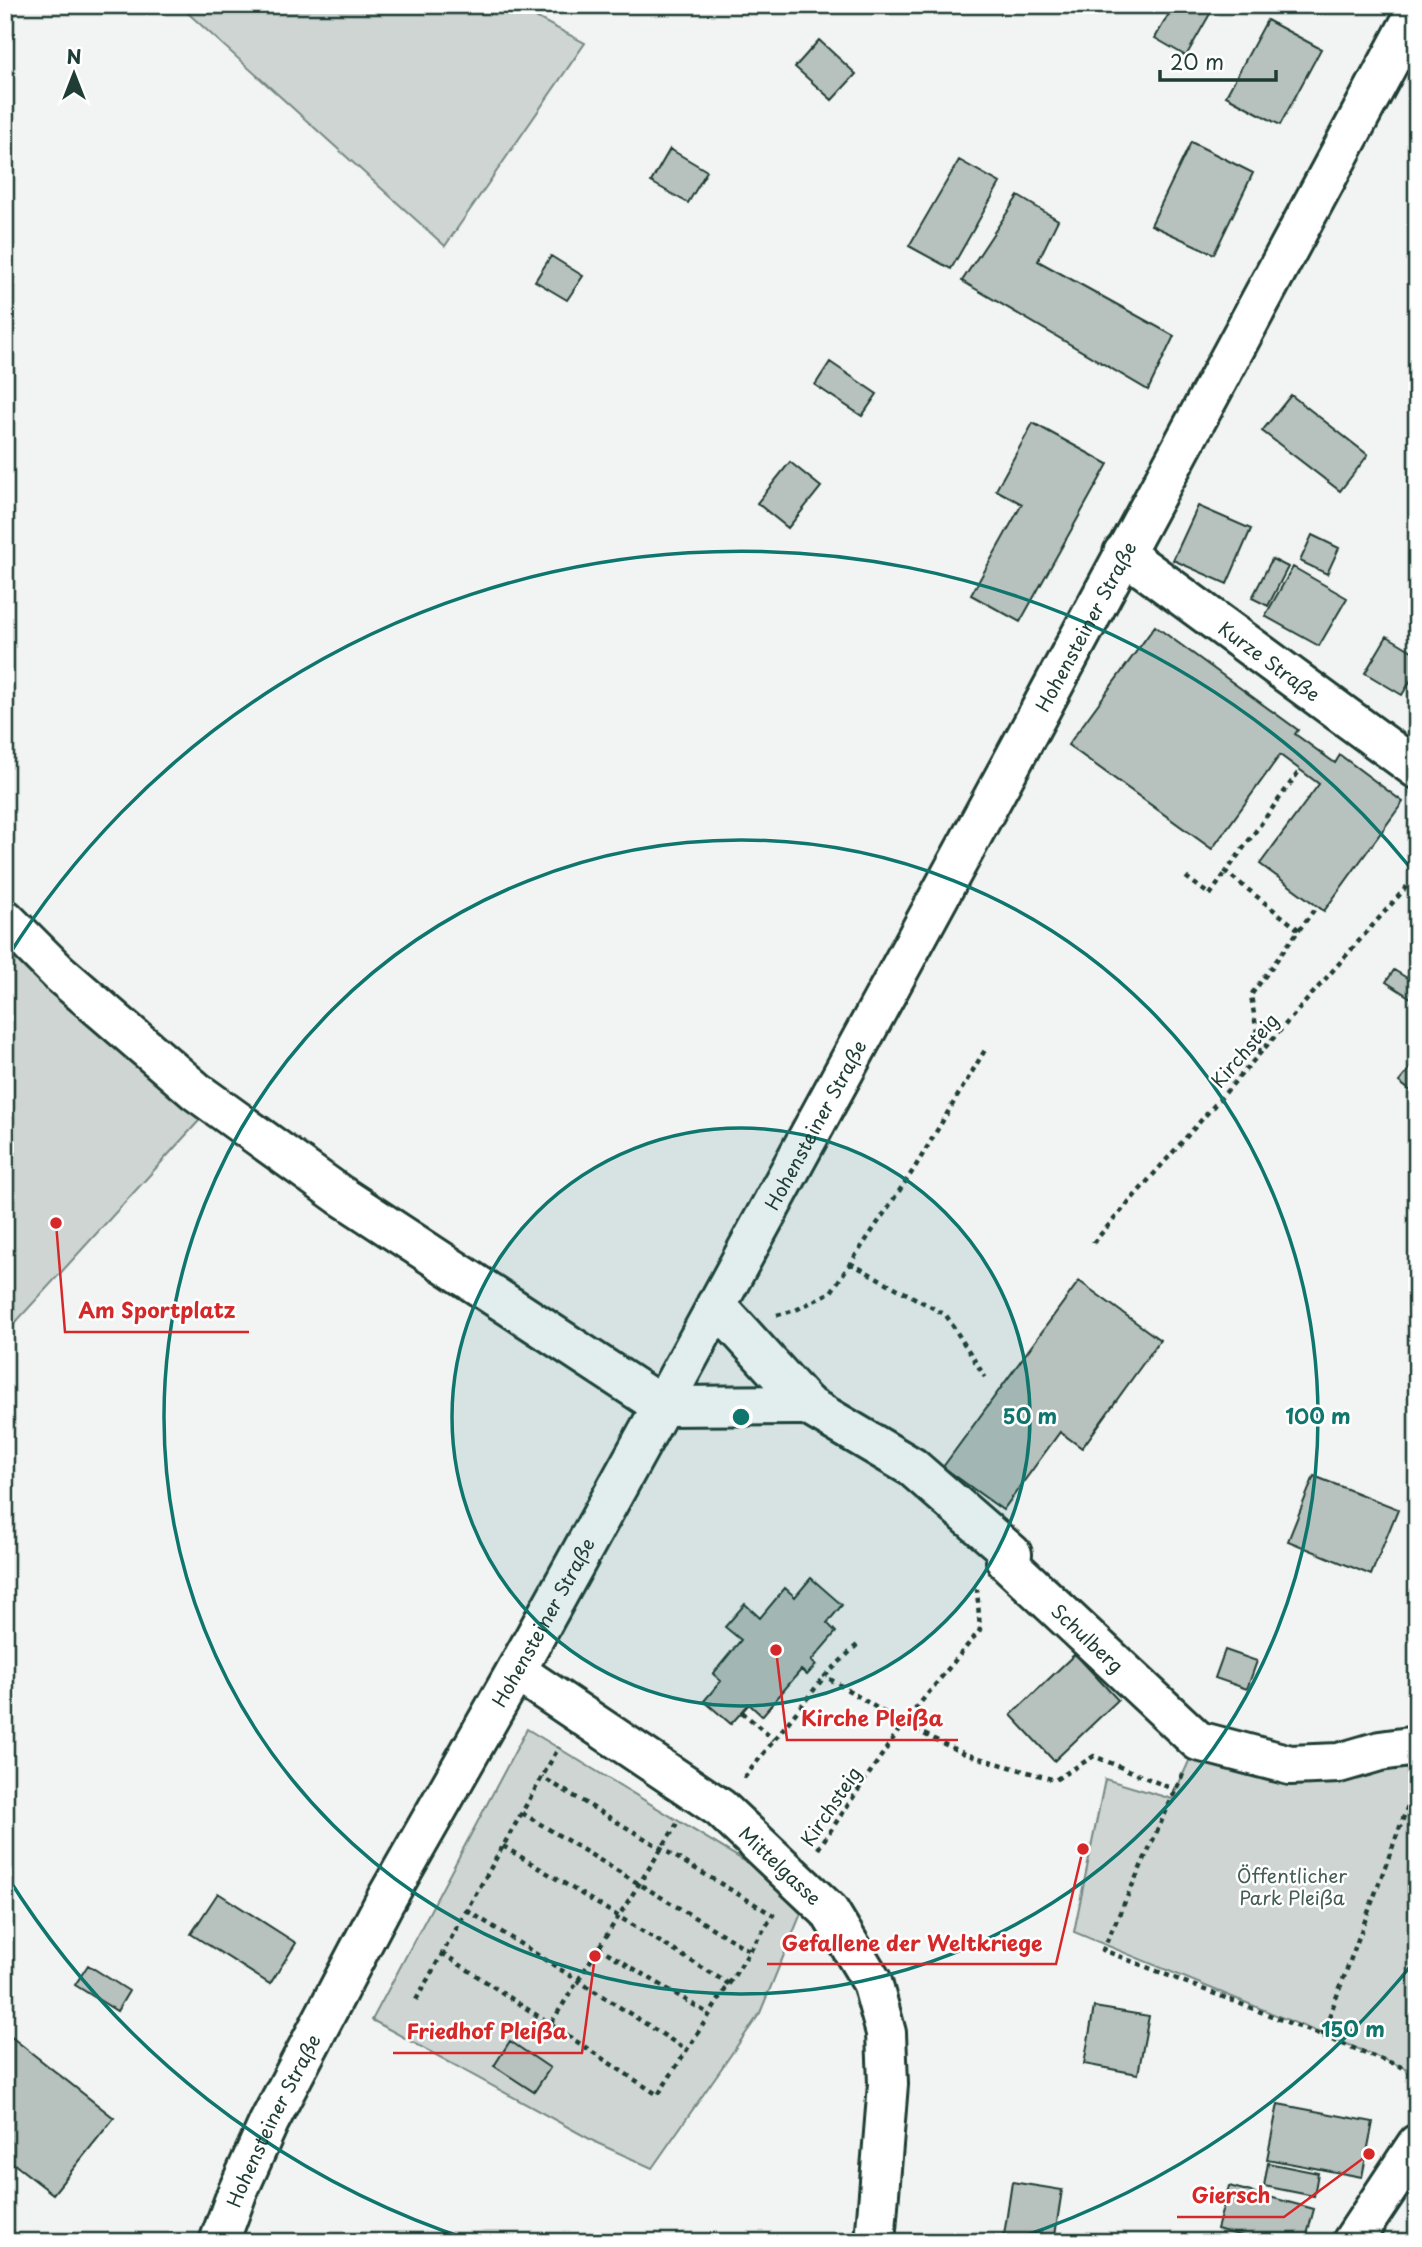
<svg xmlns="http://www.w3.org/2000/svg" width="1422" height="2247" viewBox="0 0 1422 2247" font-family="'Playpen Sans',sans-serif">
  <rect width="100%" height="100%" fill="#f2f3f3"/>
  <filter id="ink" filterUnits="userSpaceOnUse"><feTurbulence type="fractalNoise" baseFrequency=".0143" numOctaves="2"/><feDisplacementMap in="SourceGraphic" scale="14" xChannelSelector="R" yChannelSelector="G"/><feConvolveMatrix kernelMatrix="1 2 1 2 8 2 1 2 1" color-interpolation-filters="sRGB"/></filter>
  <g filter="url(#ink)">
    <!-- green -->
    <path fill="#ced5d3" stroke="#768984" stroke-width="2" d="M179,5h334l72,38 -140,203z
      M5,940l202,172 -202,222z
      M527,1729l280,170 -47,114 -108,155 -55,-25 -225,-123z
      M1198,1741l124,23 95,-17v326l-343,-141 31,-153 67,20z"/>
    <!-- building -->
    <path fill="#b7c1bd" stroke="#1f3d34" stroke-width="2" d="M1174,5h41l-29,51 -31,-18z
      M1267,20l54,29 -41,76 -54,-29z
      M819,40l37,34 -24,26 -37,-33z
      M1191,142l62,31 -39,81 -63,-29z
      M670,149l37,22 -19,32 -37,-21z
      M959,160l41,23 -49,86 -42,-23z
      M1018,196l40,24 -20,41 136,75 -26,54 -186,-109z
      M551,256l32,20 -16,24 -32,-19z
      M830,362l47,32 -15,22 -47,-31z
      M1291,395l77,60 -28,36 -78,-60z
      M1033,423l75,41 -88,158 -49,-27 51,-91 -26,-14z
      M790,462l31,25 -33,41 -31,-25z
      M1198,506l53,23 -24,55 -54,-24z
      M1312,535l27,13 -12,26 -27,-13z
      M1272,559l16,8 -20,39 -16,-8z
      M1293,567l54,31 -28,48 -54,-30z
      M1155,626l143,104 -3,4 40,29 5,-8 63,47 -79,109 -64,-47 59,-80 -39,-29 -68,94 -144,-104z
      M1387,636l30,18v16l-15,25 -37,-22z
      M1394,970l13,8 5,-8 5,3v29l-31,-20z
      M1417,1060v36l-18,-14z
      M1079,1281l81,59 -78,108 -22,-16 -57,78 -60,-43z
      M1314,1476l84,33 -27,66 -83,-34z
      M811,1578l31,27 -15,18 9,9 -25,29 5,4 -9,10 -6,-5 -39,46 -13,-12 -18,20 -27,-23 17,-20 -8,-7 28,-34 -16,-13 20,-23 15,14 25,-30 10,9z
      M1225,1650l32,11 -10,28 -32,-11z
      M1075,1654l43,46 -64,61 -43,-46z
      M218,1893l78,50 -26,41 -79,-50z
      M88,1965l41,26 -12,20 -42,-26z
      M1094,2007l55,9 -11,58 -54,-10z
      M5,2032l109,86 -61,76 -48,-37z
      M510,2041l40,27 -16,24 -40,-26z
      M1278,2104l95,18 -11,55 -95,-18z
      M1268,2163l50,10 -4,23 -50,-10z
      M1012,2182l50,8 -8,52h-51z
      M1229,2186l85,23 -9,33h-42l-46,-13z"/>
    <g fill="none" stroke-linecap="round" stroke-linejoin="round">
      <defs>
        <g id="minor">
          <path id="s1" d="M1123,553l294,216"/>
          <path d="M5,919l54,54 138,119 143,103 322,211 145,-1"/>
          <path id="s2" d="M716,1305l91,100 105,62 100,87 -6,7 192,180 92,24 49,-2 41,-12 37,-5"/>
          <path id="s3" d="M516,1671l204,137 109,103 43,71 14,51 2,51 -13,158"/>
          <path d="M1352,2242l65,-98"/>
        </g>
        <g id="major">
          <path id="s4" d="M219,2242l18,-49 32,-71 116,-221 131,-230 146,-265 353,-649 402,-747"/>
        </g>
      </defs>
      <!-- minor casing -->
      <use href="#minor" stroke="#1f3d34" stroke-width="44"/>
      <!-- major casing -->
      <use href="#major" stroke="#1f3d34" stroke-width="44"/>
      <!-- path -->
      <path stroke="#1f3d34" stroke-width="4.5" stroke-dasharray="5 5" stroke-linecap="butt" d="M1186,877l24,18 16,-23
        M1299,930l18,-24
        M1260,1053l-9,-58 48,-65 -73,-58 74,-102
        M1093,1243l324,-368
        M850,1263l96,52 39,62
        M777,1315l19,-5 35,-18 83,-123 71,-119
        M857,1645l-32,31 78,48 62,30 90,26 39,-24 81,34
        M742,1712l32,28
        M1183,1774l-80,176 314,123
        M744,1778l81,-102
        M522,1813l228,138
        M503,1846l226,138
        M818,1849l85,-125 77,-94 -3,-41
        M467,1910l220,140
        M598,1947l111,67
        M442,1953l216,142 115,-180 -231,-138
        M416,2000l143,-253
        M1322,2036l94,-252
        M541,2039l136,-215"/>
      <!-- minor -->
      <use href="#minor" stroke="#fff" stroke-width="38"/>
      <!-- major -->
      <use href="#major" stroke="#fff" stroke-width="38"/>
    </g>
  </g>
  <!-- distance rings -->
  <circle cx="741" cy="1417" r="289" fill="#0f766e" fill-opacity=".12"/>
  <g fill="none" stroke="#0f766e" stroke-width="3.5">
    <circle cx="741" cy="1417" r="289"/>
    <circle cx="741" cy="1417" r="577"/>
    <path d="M1414 1962A866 866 0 0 1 1009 2241M473 2241A866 866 0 0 1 7 1876M7 958A866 866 0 0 1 1414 872"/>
  </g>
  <g text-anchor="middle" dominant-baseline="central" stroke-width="5" stroke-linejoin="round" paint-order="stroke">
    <!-- street labels -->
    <g font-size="19" fill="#1f3d34" stroke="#fff">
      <text stroke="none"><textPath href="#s4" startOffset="1834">Hohensteiner Straße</textPath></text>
      <text stroke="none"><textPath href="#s1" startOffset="182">Kurze Straße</textPath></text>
      <text transform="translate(1244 1050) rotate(-49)">Kirchsteig</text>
      <text stroke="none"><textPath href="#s4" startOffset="1267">Hohensteiner Straße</textPath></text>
      <text stroke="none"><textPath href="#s4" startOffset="700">Hohensteiner Straße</textPath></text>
      <text stroke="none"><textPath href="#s2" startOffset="511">Schulberg</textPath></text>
      <text transform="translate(830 1806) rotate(-56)">Kirchsteig</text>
      <text stroke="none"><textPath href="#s3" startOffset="329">Mittelgasse</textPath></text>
      <text stroke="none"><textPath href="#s4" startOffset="133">Hohensteiner Straße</textPath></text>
    </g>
    <!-- park labels -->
    <g font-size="19" fill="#425b54" stroke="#fff">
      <text x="1292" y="1875">Öffentlicher<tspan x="1292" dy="22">Park Pleißa</tspan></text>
    </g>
  </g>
  <circle cx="741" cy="1417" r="10" fill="#0f766e" stroke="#fff" stroke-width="3.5"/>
  <g font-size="21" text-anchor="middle" font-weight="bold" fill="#0f766e" stroke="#fff" stroke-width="5" stroke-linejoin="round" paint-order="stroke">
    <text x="1030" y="1424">50 m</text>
    <text x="1318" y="1424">100 m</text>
    <text x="1353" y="2037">150 m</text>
  </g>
  <!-- callouts -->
  <path fill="none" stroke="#d62828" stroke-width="2.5" d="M56 1223L65 1332H249M776 1650L787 1740H958M1083 1849L1056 1964H767M595 1956L582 2053H393M1369 2154L1284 2217H1177"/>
  <g fill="#d62828" stroke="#fff" stroke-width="2.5">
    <circle cx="56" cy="1223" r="7"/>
    <circle cx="776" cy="1650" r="7"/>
    <circle cx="1083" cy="1849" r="7"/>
    <circle cx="595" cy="1956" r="7"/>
    <circle cx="1369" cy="2154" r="7"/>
  </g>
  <g font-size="21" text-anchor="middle" font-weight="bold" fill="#d62828" stroke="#fff" stroke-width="5" stroke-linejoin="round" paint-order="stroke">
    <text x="157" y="1318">Am Sportplatz</text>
    <text x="872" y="1726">Kirche Pleißa</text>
    <text x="912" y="1951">Gefallene der Weltkriege</text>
    <text x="487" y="2039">Friedhof Pleißa</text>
    <text x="1231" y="2203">Giersch</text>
  </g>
  <!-- margin -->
  <rect width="1422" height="2247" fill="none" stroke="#fff" stroke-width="28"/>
  <rect x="14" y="14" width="1394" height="2219" fill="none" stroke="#1f3d34" stroke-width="2.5" filter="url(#ink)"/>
  <!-- north arrow -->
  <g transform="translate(74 74)" stroke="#ffffff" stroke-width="5" paint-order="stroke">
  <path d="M0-5L12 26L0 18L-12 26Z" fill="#1f3d34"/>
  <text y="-10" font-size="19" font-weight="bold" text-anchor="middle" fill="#1f3d34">N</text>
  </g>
  <!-- scale -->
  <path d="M1160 70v10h116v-10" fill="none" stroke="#1f3d34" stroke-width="3.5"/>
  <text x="1170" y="70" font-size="21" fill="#1f3d34" stroke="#ffffff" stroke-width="5" paint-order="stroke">20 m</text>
</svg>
